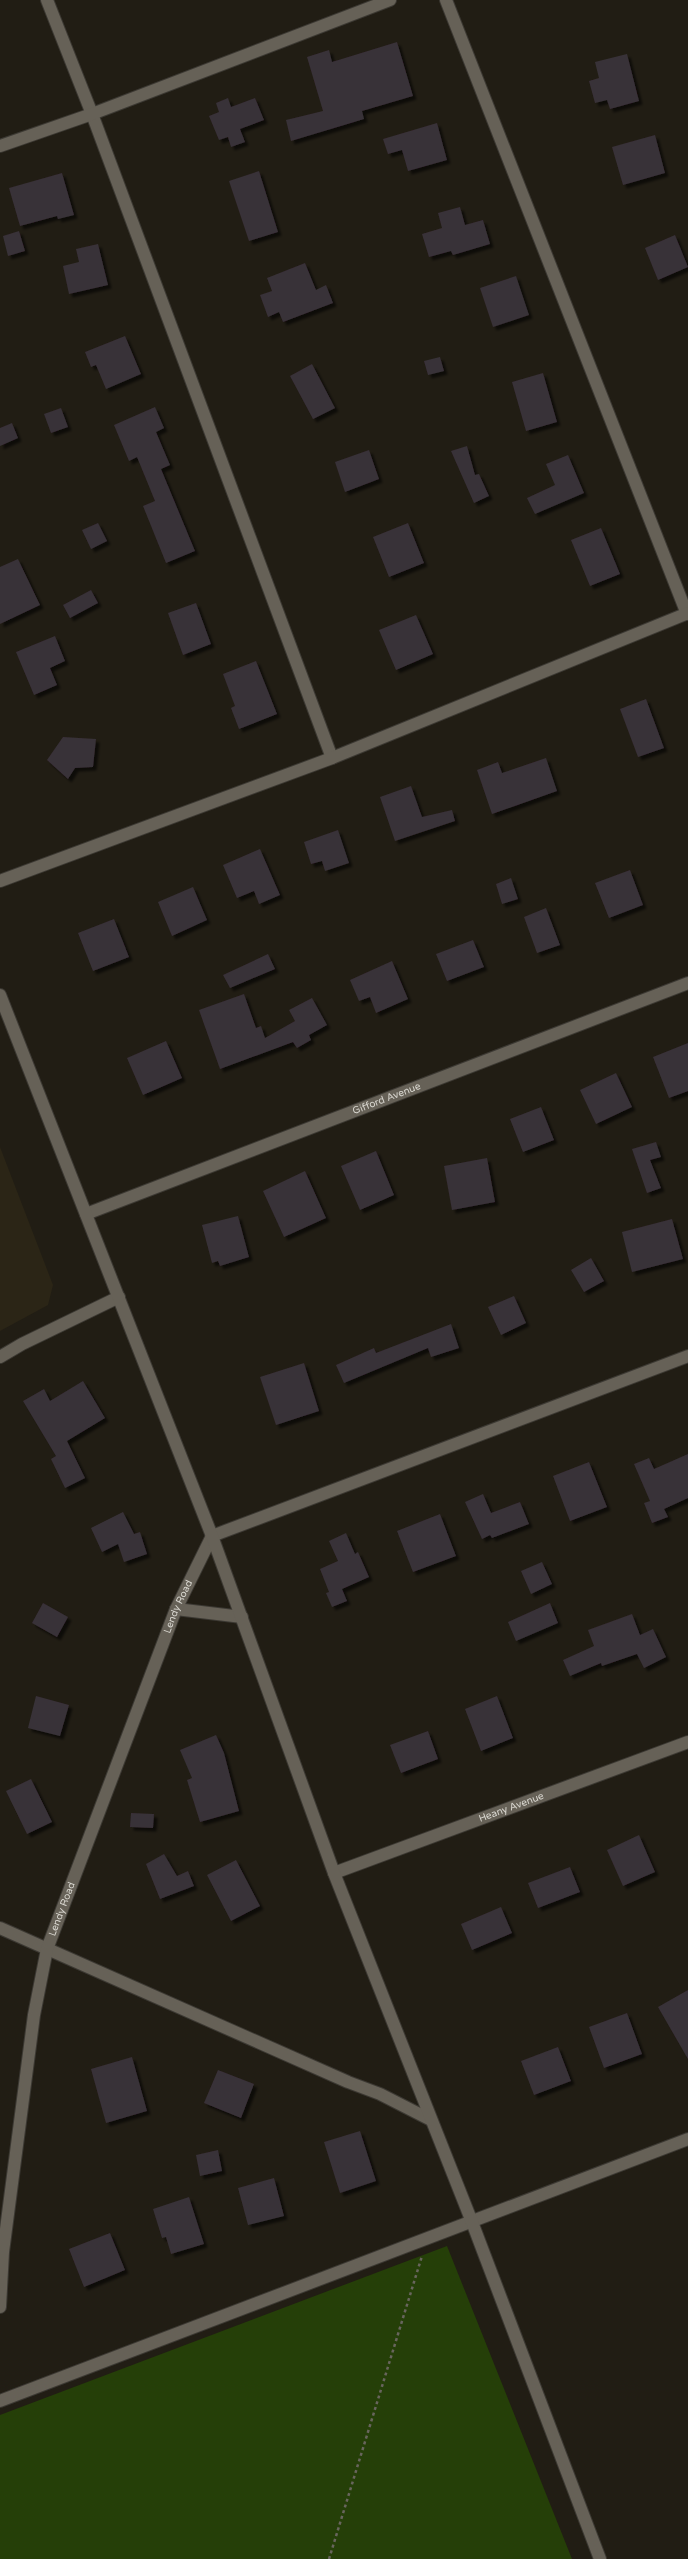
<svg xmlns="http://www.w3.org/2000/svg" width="688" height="2559" viewBox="0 0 688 2559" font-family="'Varela Round',sans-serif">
  <defs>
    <filter id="shadow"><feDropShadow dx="3.5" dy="3.5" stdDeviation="1" flood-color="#0009"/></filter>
  </defs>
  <rect width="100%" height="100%" fill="#211d14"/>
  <!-- built -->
  <path fill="#2b2516" d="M0,1147l53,138 -5,20 -48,26z"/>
  <!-- green -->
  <path fill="#253f08" d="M447,2246l125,313h-572v-144z"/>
  <!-- building -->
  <path fill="#393038" filter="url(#shadow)" d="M397,42l16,54 -51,15 2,8 -73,22 -5,-21 37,-9 -16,-54 22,-7 3,12z
    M627,54l12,47 -29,8 -3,-9 -12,3 -6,-22 10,-3 -4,-16z
    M228,98l3,9 24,-9 9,22 -24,9 5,13 -14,5 -3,-10 -9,3 -10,-24 10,-4 -3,-9z
    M437,123l10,37 -39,11 -6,-21 -14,4 -5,-15z
    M655,135l10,38 -42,12 -11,-38z
    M259,171l19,61 -29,9 -20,-60z
    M62,173l12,42 -16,4 -1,-3 -37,10 -11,-38z
    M460,207l5,18 18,-5 7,24 -37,11 -2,-4 -22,6 -7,-23 20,-6 -4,-15z
    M19,231l6,20 -17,5 -5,-20z
    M675,235l13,32 -30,13 -13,-32z
    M98,244l10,41 -39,9 -6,-28 16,-4 -3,-13z
    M305,263l11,27 10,-5 7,18 -50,19 -4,-10 -11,5 -8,-22 12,-4 -5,-13z
    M516,276l13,39 -36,12 -13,-39z
    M125,336l16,38 -35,15 -10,-24 -5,2 -6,-15z
    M440,357l4,14 -16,4 -4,-14z
    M312,364l23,44 -22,11 -23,-43z
    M543,373l14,49 -31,9 -14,-49z
    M155,407l9,21 -8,4 14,33 -9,4 34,82 -29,12 -23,-57 12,-5 -18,-44 -8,4 -15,-36z
    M61,408l7,19 -17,6 -7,-19z
    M12,423l6,15 -18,8v-18z
    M467,446l8,29 4,-1 10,22 -15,7 -23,-52z
    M369,450l10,29 -34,13 -10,-30z
    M568,455l16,38 -49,21 -8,-16 28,-13 -9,-21z
    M98,523l9,18 -16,8 -9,-19z
    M408,523l16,40 -35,14 -16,-40z
    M601,528l19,46 -30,12 -19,-46z
    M18,559l22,46 -40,19v-57z
    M91,590l7,13 -28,15 -7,-13z
    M196,603l15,41 -28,11 -15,-42z
    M416,615l17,39 -37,16 -17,-40z
    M55,636l10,25 -15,7 7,17 -23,10 -18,-43z
    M256,661l21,53 -38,15 -8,-21 4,-2 -12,-32z
    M646,699l18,49 -26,9 -18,-48z
    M63,737l33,2 -3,28 -18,1 -7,11 -21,-19z
    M546,758l11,33 -65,23 -15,-44 21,-8 4,11z
    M411,786l11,31 30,-7 3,11 -60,20 -15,-44z
    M338,830l11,33 -24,8 -3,-10 -11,3 -7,-22z
    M260,849l20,46 -21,9 -5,-13 -17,7 -14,-33z
    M630,870l13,35 -34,13 -14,-35z
    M511,878l7,21 -16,5 -6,-20z
    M193,887l14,33 -35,16 -14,-34z
    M546,908l14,37 -23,8 -13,-36z
    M114,919l15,38 -36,14 -15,-38z
    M473,940l11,27 -37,14 -11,-27z
    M268,954l7,15 -45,19 -7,-13z
    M392,961l16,38 -32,14 -6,-16 -11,4 -9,-21z
    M244,994l12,34 5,-2 4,12 30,-17 -6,-11 23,-12 15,27 -18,10 2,5 -14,8 -4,-6 -73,27 -21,-59z
    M166,1041l16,37 -39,17 -16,-37z
    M688,1043v48l-19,7 -16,-41z
    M616,1073l16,34 -36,17 -16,-34z
    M541,1107l13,33 -31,12 -13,-33z
    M656,1142l5,15 -11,3 11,28 -14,5 -15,-44z
    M376,1151l18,44 -34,15 -19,-44z
    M487,1158l8,44 -43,8 -8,-44z
    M305,1171l21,47 -42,19 -21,-46z
    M238,1216l11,41 -29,9 -2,-5 -6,2 -10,-38z
    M672,1219l11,40 -51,13 -10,-40z
    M591,1258l13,23 -20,11 -13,-22z
    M514,1296l12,27 -25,12 -13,-28z
    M451,1324l8,24 -28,9 -3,-9 -84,35 -8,-18 38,-17 2,5z
    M304,1363l15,48 -43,14 -16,-48z
    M83,1381l22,37 -38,23 18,37 -20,10 -14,-29 5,-3 -33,-55 21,-12 6,12z
    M688,1454v44l-24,11 4,8 -16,6 -8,-20 6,-2 -16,-37 15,-6 5,11z
    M589,1462l18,45 -37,14 -17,-45z
    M483,1494l8,19 29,-11 9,22 -37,14 -2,-3 -8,4 -17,-37z
    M123,1512l11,22 6,-2 7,22 -23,8 -6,-18 -16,8 -11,-24z
    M440,1514l16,42 -43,16 -16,-41z
    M346,1533l9,21 3,-2 11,25 -27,12 5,12 -15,6 -6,-14 3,-1 -9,-23 18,-8 -9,-20z
    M542,1562l10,22 -21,10 -10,-23z
    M43,1603l25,14 -11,20 -25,-14z
    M550,1603l8,20 -42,18 -8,-19z
    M632,1614l8,21 13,-6 13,28 -22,11 -7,-14 -35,12 -1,-3 -31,13 -7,-16 31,-14 -6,-16z
    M36,1696l33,9 -9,31 -32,-8z
    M497,1696l16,42 -32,13 -16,-42z
    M428,1731l10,28 -37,14 -11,-28z
    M216,1735l8,18 15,58 -39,11 -13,-42 5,-2 -12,-28z
    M31,1779l21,43 -25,12 -21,-43z
    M131,1813l23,1 -1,14 -23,-1z
    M639,1835l16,37 -32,14 -16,-36z
    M164,1854l13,22 11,-5 6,15 -34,13 -14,-35z
    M236,1860l24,46 -29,15 -24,-46z
    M570,1867l10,25 -42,16 -10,-25z
    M501,1907l11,26 -40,17 -11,-26z
    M688,1990v69l-30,-52z
    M627,2013l15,41 -38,14 -15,-41z
    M558,2047l13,34 -37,14 -13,-34z
    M132,2057l15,54 -41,12 -15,-54z
    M218,2070l36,14 -13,34 -37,-15z
    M360,2131l16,50 -36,12 -16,-51z
    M218,2150l4,21 -22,5 -4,-21z
    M274,2178l10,38 -36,9 -10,-37z
    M189,2197l15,47 -33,10 -5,-17 -4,1 -9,-29z
    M110,2233l15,37 -41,17 -15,-38z"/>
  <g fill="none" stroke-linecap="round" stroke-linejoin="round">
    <defs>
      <g id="minor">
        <path d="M47,0l45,114 240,644"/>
        <path d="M446,0l241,614"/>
        <path d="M0,146l92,-32 298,-114"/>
        <path d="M0,881l332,-123 356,-145"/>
        <path id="s1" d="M86,1214l602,-231"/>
        <path d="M0,1357l22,-13 97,-47"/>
        <path d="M176,1609l66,8"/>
        <path id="s2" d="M334,1873l354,-131"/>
        <path d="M0,1928l348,154 32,12 51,26"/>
        <path id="s3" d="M0,2307l3,-55 31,-237 13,-66 129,-340 36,-73 476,-180"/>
        <path d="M0,2401l688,-262"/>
      </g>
      <path id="tertiary" d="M0,995l212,541 122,337 138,349 128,337"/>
    </defs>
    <!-- minor casing -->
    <use href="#minor" stroke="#3c3933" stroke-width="14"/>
    <!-- tertiary casing -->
    <use href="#tertiary" stroke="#3c3933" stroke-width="14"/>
    <!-- path -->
    <path stroke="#68655d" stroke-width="2.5" stroke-dasharray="3 3" stroke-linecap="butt" d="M329,2559l93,-303"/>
    <!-- minor -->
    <use href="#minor" stroke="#666157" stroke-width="12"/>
    <!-- tertiary -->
    <use href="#tertiary" stroke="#666157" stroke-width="12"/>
  </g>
  <g text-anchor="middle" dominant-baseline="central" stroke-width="3" stroke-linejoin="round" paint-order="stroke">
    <!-- street labels -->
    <g font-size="10" fill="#d8d6cf" stroke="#211d14">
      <text stroke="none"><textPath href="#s1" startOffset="322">Gifford Avenue</textPath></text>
      <text stroke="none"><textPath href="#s3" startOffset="728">Lendy Road</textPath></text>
      <text stroke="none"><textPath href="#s2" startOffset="189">Heany Avenue</textPath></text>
      <text stroke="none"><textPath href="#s3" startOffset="404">Lendy Road</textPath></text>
    </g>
  </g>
</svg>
